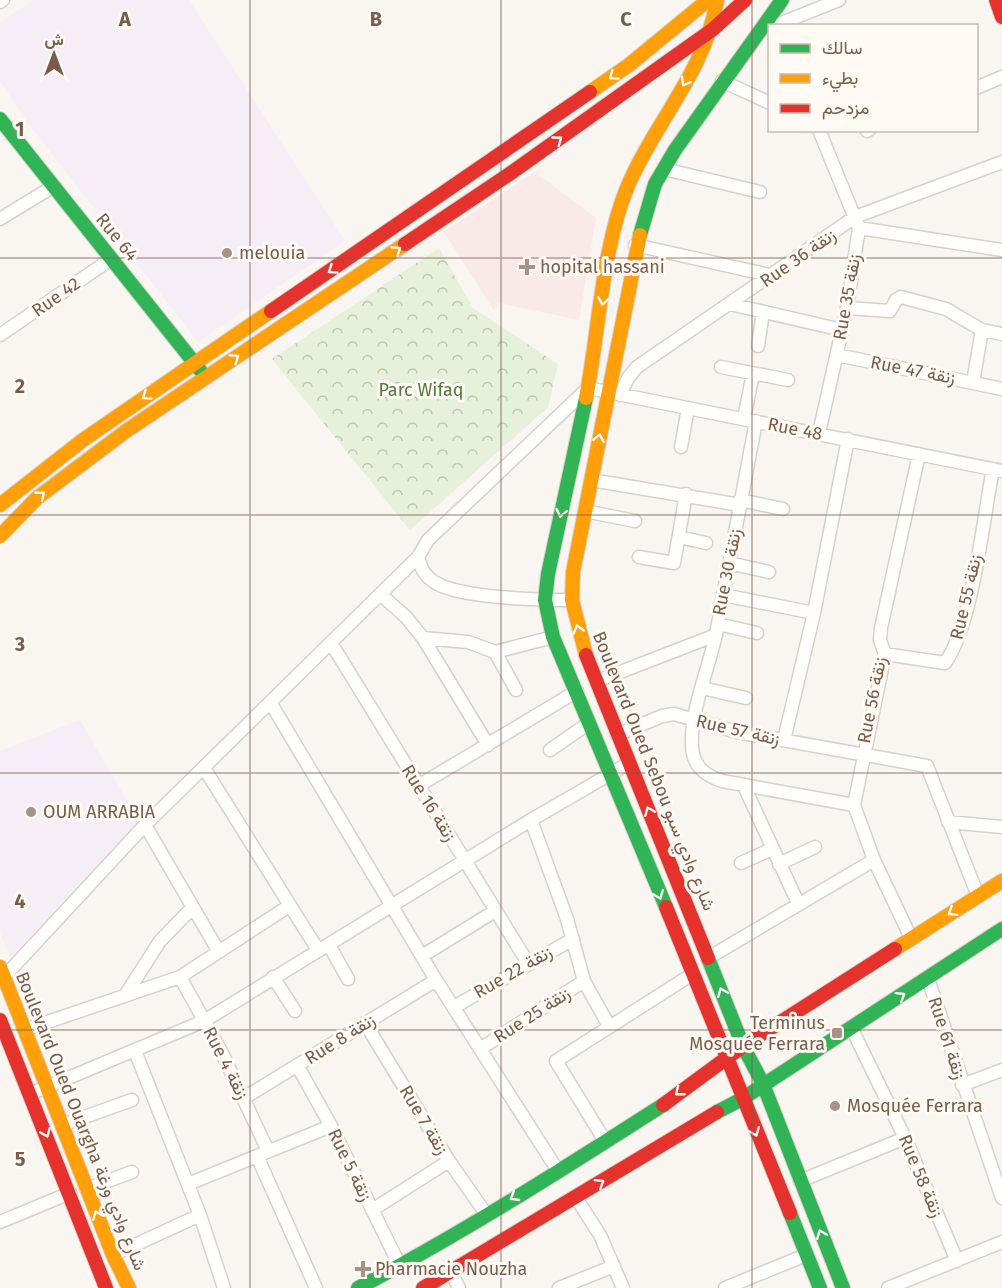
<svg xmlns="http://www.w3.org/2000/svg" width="1002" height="1288" viewBox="0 0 1002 1288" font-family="'Fira Sans',Vazirmatn,sans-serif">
  <defs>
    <pattern id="forest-crowns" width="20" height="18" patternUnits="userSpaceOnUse" patternTransform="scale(1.5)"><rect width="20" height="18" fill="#e7f0db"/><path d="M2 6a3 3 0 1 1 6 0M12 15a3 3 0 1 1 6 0" fill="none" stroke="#c0c6b4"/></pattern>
  </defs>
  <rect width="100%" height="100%" fill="#f9f5f0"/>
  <!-- education -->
  <path fill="#f6eef6" d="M34,0h155l156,241 -147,101 -170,-219 -28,-42v-59z
    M80,720l59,101 -129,137 -10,-26v-181z"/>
  <!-- medical -->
  <path fill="#fae9e9" d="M535,172l61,46 -17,102 -81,-17 -4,8 -50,-79z"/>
  <!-- forest -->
  <path fill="url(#forest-crowns)" d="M439,248l34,60 85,56 -10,43 -138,123 -138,-171z"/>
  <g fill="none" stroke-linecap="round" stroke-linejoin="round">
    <defs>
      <path id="street" d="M0,2l3,-2
        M774,26l65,-26
        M722,81l48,22
        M976,88l26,-11
        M867,131l2,-1
        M664,169l96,23
        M0,219l54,-33
        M859,228l143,22
        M635,245l139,31
        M730,304l112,26
        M847,308l43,3 6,-11 5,-3 45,12 36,21 20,4
        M0,335l111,-76
        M758,346l5,-34
        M837,355l165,34
        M721,367l67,13
        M973,382l9,-52
        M620,395l8,-17 9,-11 218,-150 147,-55
        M744,418l9,-44
        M756,421c-14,71 -26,142 -40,213 -7,34 -26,77 -24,112 1,20 12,29 30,35l132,24
        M819,433l28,-125 12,-80 -40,-98
        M681,447l7,-39
        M591,480l149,25
        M740,500l43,9
        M585,511l50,10
        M679,537l27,6
        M418,557c3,11 7,20 18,26 25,15 104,17 136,17
        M639,557l35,6 12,-69
        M729,563l40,9
        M380,594l26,23 17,21 65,107
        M723,595l91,18
        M718,624l39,9
        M423,638l45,4 27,10 58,-15
        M331,643l197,320
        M495,652l21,38
        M885,654l60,9c28,-39 38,-144 48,-194
        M597,681l119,-46
        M702,688l44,10
        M270,702l166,278 122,191
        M617,735l45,-19 12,-2 63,18 190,34 51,130
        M784,740l30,-127 34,-174
        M550,750l39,-27
        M204,768l114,182
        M418,786l159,-95
        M744,786l54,117
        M531,820l36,99 17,62 25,45
        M948,822l54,5
        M145,825l74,127
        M741,863l31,-14
        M779,864l36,-17
        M911,938l-37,-78 -20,-55 31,-151 -5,-14 1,-12 38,-174
        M329,945l19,34
        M422,956l73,-45
        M708,958l166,-98
        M4,977l141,-152 273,-268 10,-17 160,-152 414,83
        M180,977l43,78 45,96
        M273,977l22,34
        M928,979l74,219
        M126,994l34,-53 32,-33
        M454,1007l119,-68
        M365,1023l84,138 37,53
        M851,1027l54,111 52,123
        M24,1030l156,-53 109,-71
        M480,1049l104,-68
        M135,1051l65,164 24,73
        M297,1065l34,61 69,140
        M962,1085l40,-15
        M30,1094l174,-73 327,-201 98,-57
        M244,1098l192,-118
        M62,1125l70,-25
        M605,1141l-49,-80 135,-86
        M257,1156l59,132
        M800,1181l105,-43
        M188,1184l143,-58
        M86,1189l46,-17
        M576,1198l24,37 23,53
        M372,1210l77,-49
        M0,1222l70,-29
        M113,1255l87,-40
        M451,1272l8,16
        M559,1288l55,-22
        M725,1288l81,-33
        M888,1288l114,-46"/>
      <path id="fast" d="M0,119l200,251
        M640,235l15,-51 20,-34 107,-150
        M586,398l-38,176 -3,26 8,37 113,270
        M708,958l35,88 20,38 80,204
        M717,1112l25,-13 260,-170
        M790,1213l30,75
        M358,1288c105,-55 205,-119 305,-183"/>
      <path id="slow" d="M590,92l39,-27 79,-65
        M586,398c13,-66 16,-149 41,-210 27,-65 79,-117 90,-188
        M0,505l83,-65 188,-129
        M0,536l37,-38 89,-67 279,-187
        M586,655l-14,-55 1,-28 67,-337
        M895,949l107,-68
        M0,967l113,288 16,33"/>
      <path id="jam" d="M996,0l6,17
        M405,244l103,-69 204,-145 33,-30
        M271,311l319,-219
        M586,655l122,303
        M666,907l124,306
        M0,1020l106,268
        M663,1105l80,-59 152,-97
        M423,1288l294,-176"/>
    </defs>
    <!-- street casing -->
    <use href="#street" stroke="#d7d1cb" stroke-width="15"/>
    <!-- fast casing -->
    <use href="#fast" stroke="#d9d2cb" stroke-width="16"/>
    <!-- slow casing -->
    <use href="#slow" stroke="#d9d2cb" stroke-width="16"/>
    <!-- jam casing -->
    <use href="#jam" stroke="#d9d2cb" stroke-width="16"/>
    <!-- street -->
    <use href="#street" stroke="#fefefd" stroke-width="12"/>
    <!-- fast -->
    <use href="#fast" stroke="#30b455" stroke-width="14"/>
    <!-- slow -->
    <use href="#slow" stroke="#ff9f0a" stroke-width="14"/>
    <!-- jam -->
    <use href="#jam" stroke="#e5322d" stroke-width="14"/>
  </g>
  <!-- one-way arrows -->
  <defs><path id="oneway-chevron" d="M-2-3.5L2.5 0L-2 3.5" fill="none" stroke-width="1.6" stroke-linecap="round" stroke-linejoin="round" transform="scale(1.5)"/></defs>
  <g stroke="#fffaf3">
    <use href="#oneway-chevron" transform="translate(613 76) rotate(145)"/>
    <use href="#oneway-chevron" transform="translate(685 82) rotate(120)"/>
    <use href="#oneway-chevron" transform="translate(558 140) rotate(-36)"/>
    <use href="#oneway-chevron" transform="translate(397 250) rotate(-34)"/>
    <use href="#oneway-chevron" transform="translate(332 270) rotate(146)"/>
    <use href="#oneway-chevron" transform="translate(603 301) rotate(99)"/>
    <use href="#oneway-chevron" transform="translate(235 358) rotate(-34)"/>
    <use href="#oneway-chevron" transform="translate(146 396) rotate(146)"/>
    <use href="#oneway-chevron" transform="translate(599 438) rotate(-79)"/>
    <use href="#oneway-chevron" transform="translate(41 495) rotate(-39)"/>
    <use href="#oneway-chevron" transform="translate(561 513) rotate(102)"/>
    <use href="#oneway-chevron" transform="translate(578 629) rotate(-106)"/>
    <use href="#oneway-chevron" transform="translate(649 811) rotate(-113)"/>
    <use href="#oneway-chevron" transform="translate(659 895) rotate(68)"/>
    <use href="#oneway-chevron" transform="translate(952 912) rotate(148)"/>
    <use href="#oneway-chevron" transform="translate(722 992) rotate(-112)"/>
    <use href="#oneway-chevron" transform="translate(901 996) rotate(-32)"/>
    <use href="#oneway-chevron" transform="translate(679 1092) rotate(142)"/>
    <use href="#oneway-chevron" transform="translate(755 1132) rotate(68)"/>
    <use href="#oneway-chevron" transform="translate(46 1133) rotate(68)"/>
    <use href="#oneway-chevron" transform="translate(600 1183) rotate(-32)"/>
    <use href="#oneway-chevron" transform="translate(514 1197) rotate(149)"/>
    <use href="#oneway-chevron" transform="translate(97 1215) rotate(-112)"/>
    <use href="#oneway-chevron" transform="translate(821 1234) rotate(-112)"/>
  </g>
  <!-- grid -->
  <path fill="none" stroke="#7a5c4d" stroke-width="1.5" stroke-opacity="0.55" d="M250,0v1288M501,0v1288M752,0v1288M0,258h1002M0,515h1002M0,773h1002M0,1030h1002"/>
  <!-- markers -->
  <g fill="#a69286" stroke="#fffaf3" stroke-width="2">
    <circle cx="227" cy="253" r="6"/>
    <path d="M524 258h6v6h6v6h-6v6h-6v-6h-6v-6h6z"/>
    <circle cx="31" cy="812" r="6"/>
    <rect x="831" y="1027" width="12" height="12" rx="3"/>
    <circle cx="835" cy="1106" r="6"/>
    <path d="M360 1260h6v6h6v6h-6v6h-6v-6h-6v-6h6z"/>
  </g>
  <g text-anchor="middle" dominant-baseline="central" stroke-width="6" stroke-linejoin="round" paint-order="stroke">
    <!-- street labels -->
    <g font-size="18" fill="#7a5c4d" stroke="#fffaf3">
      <text transform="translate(117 237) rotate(51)">Rue 64</text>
      <text transform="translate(798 258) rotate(-35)">Rue 36 زنقة</text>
      <text transform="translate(56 297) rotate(-35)">Rue 42</text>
      <text transform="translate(847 297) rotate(-80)">Rue 35 زنقة</text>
      <text transform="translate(913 370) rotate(11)">Rue 47 زنقة</text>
      <text transform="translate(795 429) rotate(11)">Rue 48</text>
      <text transform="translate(727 572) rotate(-79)">Rue 30 زنقة</text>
      <text transform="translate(966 597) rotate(-77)">Rue 55 زنقة</text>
      <text transform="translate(872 700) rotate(-79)">Rue 56 زنقة</text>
      <text transform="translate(738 730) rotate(13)">Rue 57 زنقة</text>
      <text transform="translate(654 771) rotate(68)">Boulevard Oued Sebou شارع وادي سبو</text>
      <text transform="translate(429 803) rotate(58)">Rue 16 زنقة</text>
      <text transform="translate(513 972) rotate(-30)">Rue 22 زنقة</text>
      <text transform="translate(532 1015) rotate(-33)">Rue 25 زنقة</text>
      <text transform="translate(947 1038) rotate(72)">Rue 61 زنقة</text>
      <text transform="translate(340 1039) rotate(-32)">Rue 8 زنقة</text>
      <text transform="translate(226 1063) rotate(63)">Rue 4 زنقة</text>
      <text transform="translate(424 1120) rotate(59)">Rue 7 زنقة</text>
      <text transform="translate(81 1121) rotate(68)">Boulevard Oued Ouargha شارع وادي ورغة</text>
      <text transform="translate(350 1165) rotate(64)">Rue 5 زنقة</text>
      <text transform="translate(921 1176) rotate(67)">Rue 58 زنقة</text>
    </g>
    <!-- poi labels -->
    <g font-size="18" fill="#7a5c4d" stroke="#fffaf3" text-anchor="start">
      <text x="239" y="253">melouia</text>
      <text x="540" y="267">hopital hassani</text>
      <text x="43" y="812">OUM ARRABIA</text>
      <text x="825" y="1023" text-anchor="end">Terminus<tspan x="825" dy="21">Mosquée Ferrara</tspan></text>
      <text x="847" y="1106">Mosquée Ferrara</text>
      <text x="375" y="1269">Pharmacie Nouzha</text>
    </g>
    <!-- park labels -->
    <g font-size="18" fill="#537a41" stroke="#fffaf3">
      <text x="421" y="390">Parc Wifaq</text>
    </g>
  </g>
  <g font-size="20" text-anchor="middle" font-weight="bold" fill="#7a5c4d" stroke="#fffaf3" stroke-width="6" stroke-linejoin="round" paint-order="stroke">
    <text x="125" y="26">A</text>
    <text x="376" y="26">B</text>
    <text x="626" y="26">C</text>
    <text x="20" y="136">1</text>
    <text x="20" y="393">2</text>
    <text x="20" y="651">3</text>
    <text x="20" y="908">4</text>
    <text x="20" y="1166">5</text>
  </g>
  <!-- legend -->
  <rect x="768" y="24" width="210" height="108" fill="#fffaf3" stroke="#cabbb1" stroke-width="1.5"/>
  <rect x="780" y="44" width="30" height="9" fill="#30b455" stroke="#cabbb1" stroke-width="1.5"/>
  <text x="822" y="54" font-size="18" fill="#7a5c4d">سالك</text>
  <rect x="780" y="74" width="30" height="9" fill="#ff9f0a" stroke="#cabbb1" stroke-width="1.5"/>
  <text x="822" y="84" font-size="18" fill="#7a5c4d">بطيء</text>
  <rect x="780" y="104" width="30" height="9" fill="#e5322d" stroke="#cabbb1" stroke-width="1.5"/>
  <text x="822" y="114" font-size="18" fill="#7a5c4d">مزدحم</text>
  <!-- north arrow -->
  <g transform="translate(54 54)" stroke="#fffaf3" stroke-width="4.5" paint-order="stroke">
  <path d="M0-4.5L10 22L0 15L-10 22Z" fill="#7a5c4d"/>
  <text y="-9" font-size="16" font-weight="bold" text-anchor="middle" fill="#7a5c4d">ش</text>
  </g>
</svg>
